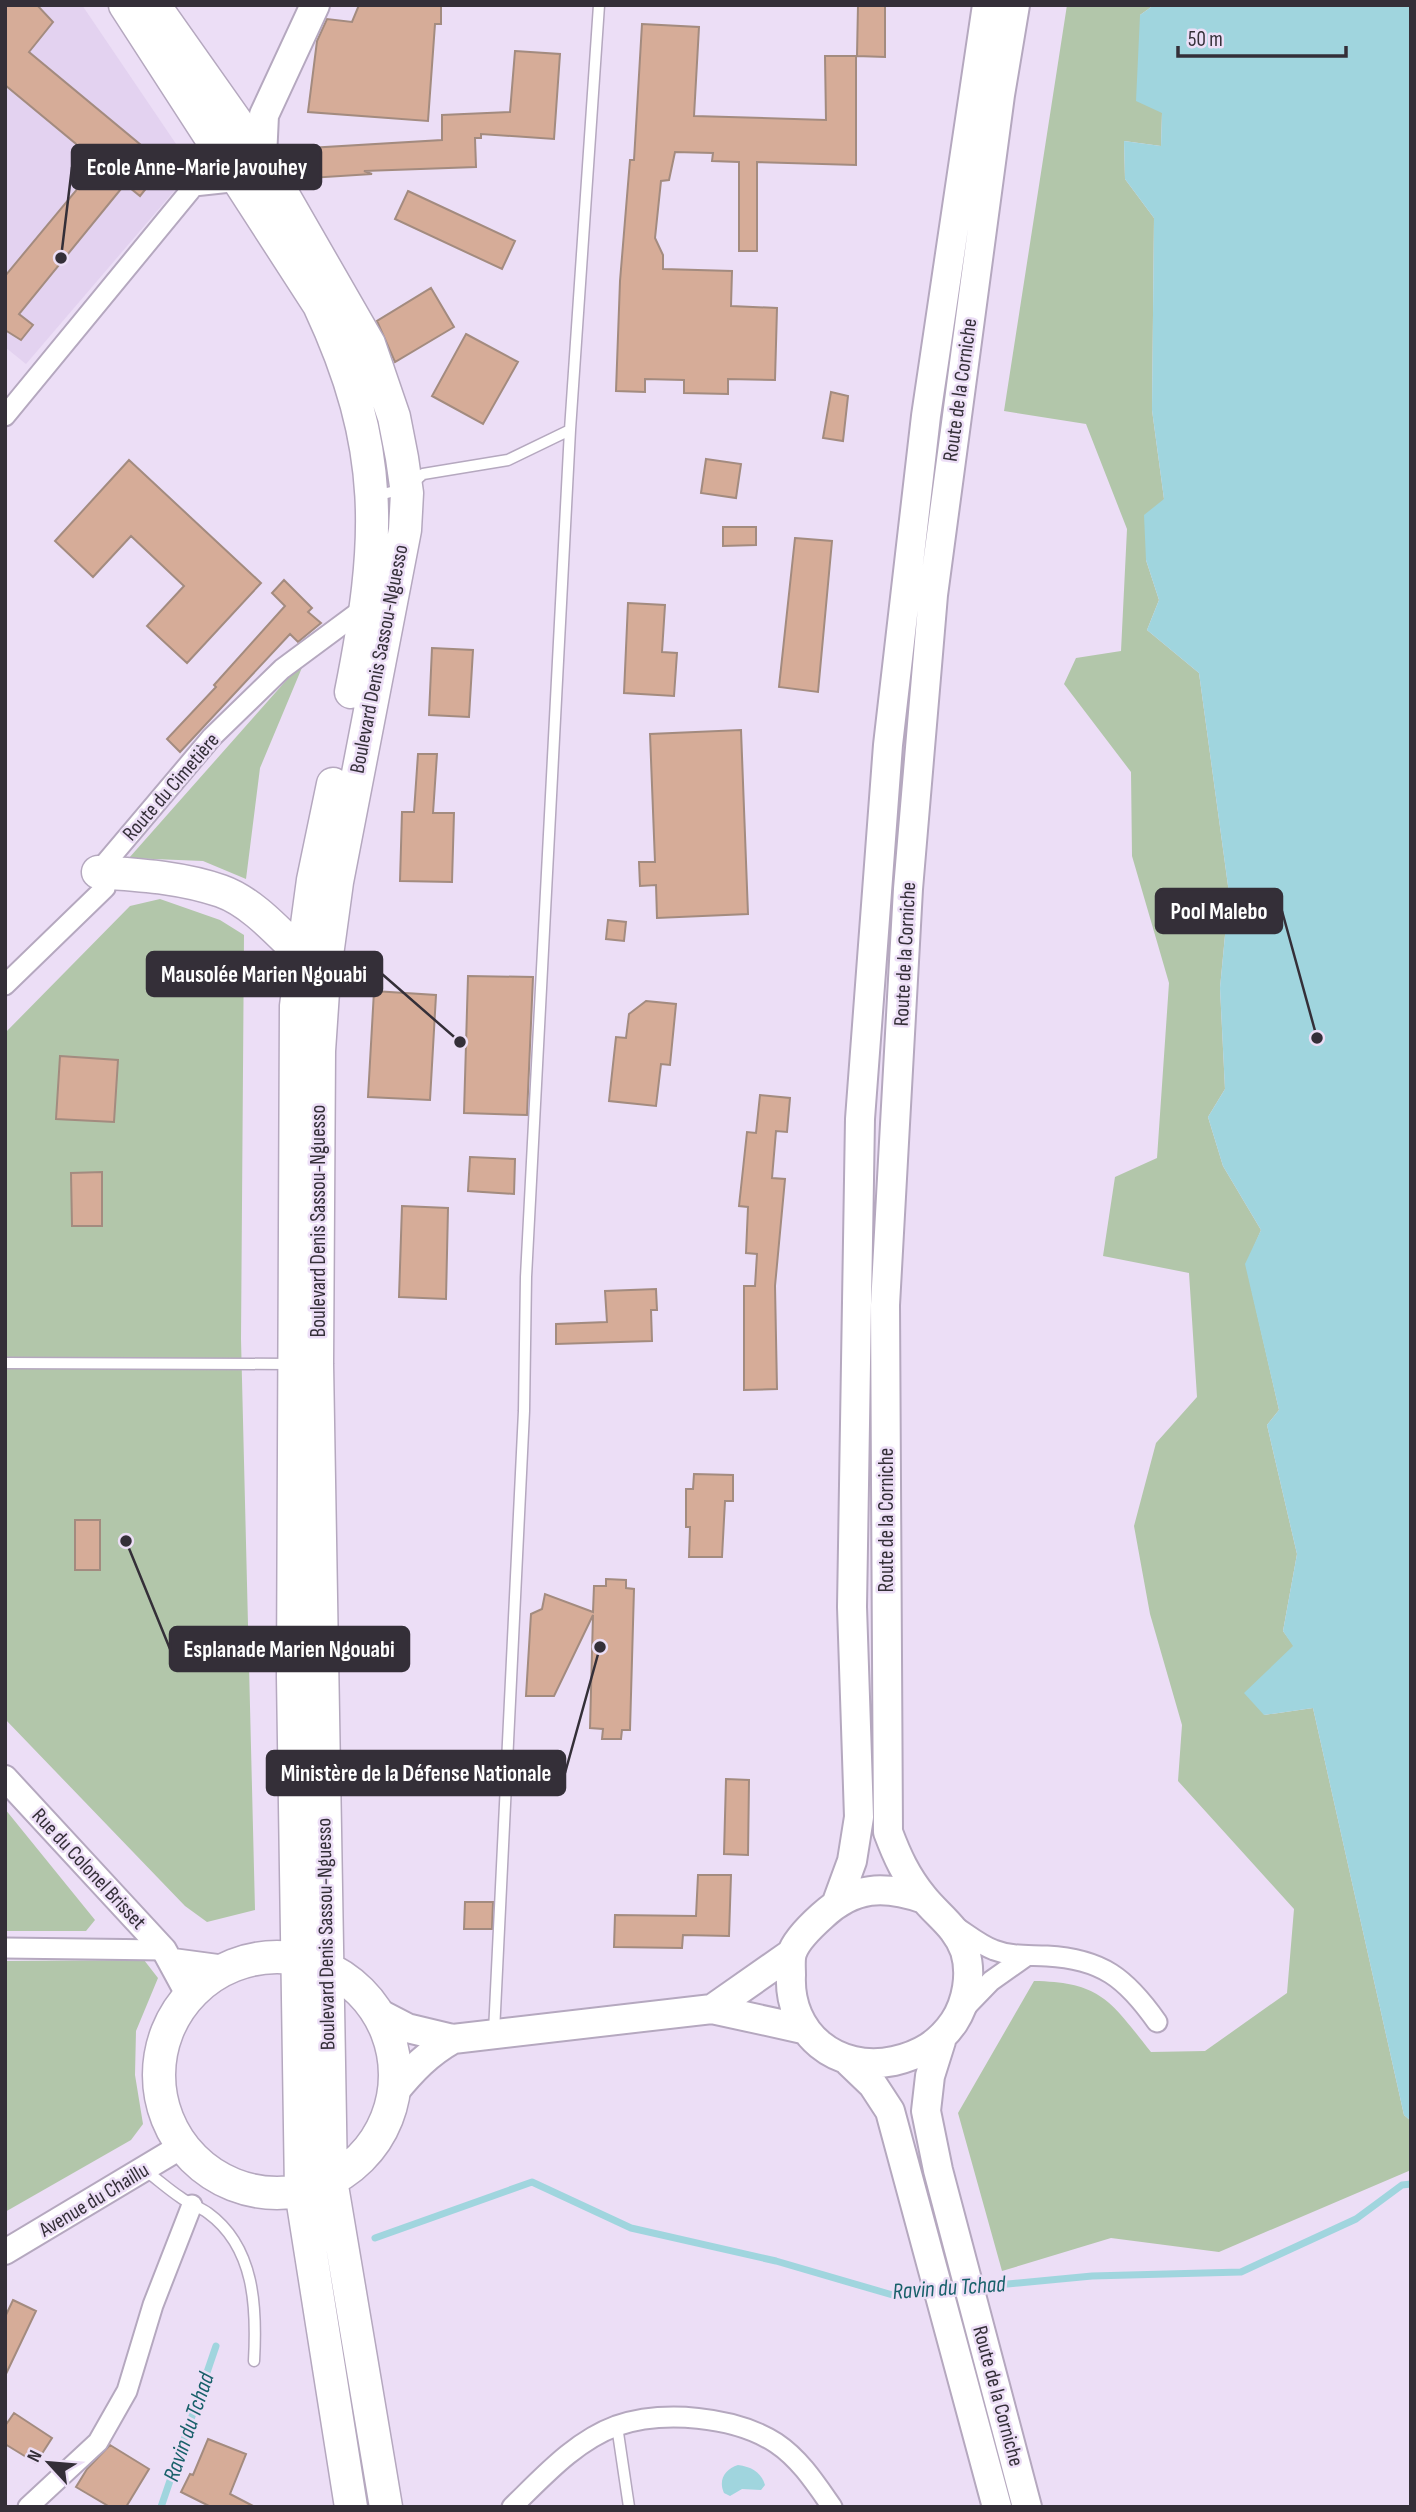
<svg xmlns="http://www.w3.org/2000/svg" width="1416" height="2512" viewBox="0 0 1416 2512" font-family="'Sofia Sans Condensed',sans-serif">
  <rect width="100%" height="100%" fill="#ecdef6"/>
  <!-- built -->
  <path fill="#e3d2f0" d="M5,5h77l111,164 -167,195 -21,-17z"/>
  <!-- green -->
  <path fill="#b2c6aa" d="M1067,5h87l-14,10 22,98 -1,33 -37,-5 1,38 29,39 -2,192 12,89 -18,61 13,40 -12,30 52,43 30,220 -9,95 5,101 -17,28 15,49 38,64 -15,35 33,145 -12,15 30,129 -14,77 11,15 -30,69 49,-7 91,407 7,6v49l-192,82 -108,-14 -109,33 -44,-158 76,-132c68,1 77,21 117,71l54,-1 82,-58 7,-84 -116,-128 4,-56 -32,-111 -16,-88 22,-83 41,-46 -8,-124 -86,-17 12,-79 42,-19 12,-175 -37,-127 -1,-84 -67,-88 12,-26 45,-7 6,-122 -41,-105 -82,-13z
    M306,658l-46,110 -14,111 -43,-18 -74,-3z
    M160,899l60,21 24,15 -3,404 14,571 -48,12 -22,-16 -180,-187v-686l125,-127z
    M5,1809l90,111 -9,11h-81z
    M144,1960l14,18 -22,53 -1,44 8,49 -12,16 -126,72v-251z"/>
  <!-- water -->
  <path fill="#a0d5de" d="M1154,5h257v2116l-7,-6 -91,-407 -49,7 -20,-22 49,-47 -10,-15 14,-77 -30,-129 12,-15 -34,-146 16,-34 -38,-64 -15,-49 17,-28 -5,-101 9,-95 -30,-220 -52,-43 12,-30 -13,-40 -2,-45 20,-16 -12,-89 2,-192 -29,-39 -1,-38 37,5 1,-33 -26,-12 4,-86z
    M738,2465c14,2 23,7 27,20l-4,5 -19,-1 -12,7 -6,-3c-6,-13 1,-24 14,-28z"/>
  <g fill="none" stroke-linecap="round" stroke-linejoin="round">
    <!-- stream -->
    <path stroke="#a0d5de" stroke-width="7" d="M375,2238l157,-56 99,46 145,33 120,35 38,-4
      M977,2287l115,-11 149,-4 115,-53 46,-34 9,-1
      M161,2507l55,-161"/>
  </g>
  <!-- building -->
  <path fill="#d6ac98" stroke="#a38b7f" stroke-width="2" d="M5,5h32l16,17 -24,30 136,113 -25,31 -15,-12 -106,130 14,11 -12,15 -16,-10v-54l94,-113 -94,-78z
    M359,5h82v19h-6l-7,97 -120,-9 9,-71 10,-22 25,3z
    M858,5h27v52l-28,-1z
    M642,24l57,3 -5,89 132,4 -1,-64h31v109l-99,-3v89h-18v-89l-27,-1 1,-8 -38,-1 -6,28 -8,1 -6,57 8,17v14l69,2 -1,35 46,2 -2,72 -47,-1v15l-44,-1v-13l-39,-1v13l-29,-1 4,-110 10,-121h4z
    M515,51l45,3 -6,85 -73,-5v4h-6l1,29 -112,4 8,3 -62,4 -1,-30 133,-8v-25l68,-3z
    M408,191l107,50 -13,28 -107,-50z
    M431,288l23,39 -59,35 -18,-41z
    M466,334l52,28 -35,62 -51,-28z
    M831,392l17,4 -5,45 -20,-3z
    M706,459l35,5 -5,34 -35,-5z
    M129,460l132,123 -74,80 -40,-37 37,-40 -53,-50 -38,41 -38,-36z
    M723,527h33v18l-33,1z
    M795,538l37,3 -14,151 -39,-5z
    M284,580l28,28 -4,4 13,11 -23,19 -8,-8 -110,118 -13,-13 49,-52 -2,-2 71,-79 -13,-13z
    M628,603l37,2 -3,47 15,1 -3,43 -50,-3z
    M432,648l41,2 -4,67 -40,-2z
    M741,730l7,184 -91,4 -1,-33 -16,1 -1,-24h16l-5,-128z
    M418,754h19l-4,59h21l-2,69 -52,-1 2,-69h12z
    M608,920l18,2 -2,19 -18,-2z
    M468,976l65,1 -6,138 -63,-2z
    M374,991l62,4 -6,105 -62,-3z
    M646,1001l30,3 -6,61 -9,-1 -5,42 -47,-5 7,-64 10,1 3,-24z
    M60,1056l58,4 -4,62 -58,-3z
    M760,1095l30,3 -3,34 -11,-1 -4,47 13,1 -10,107 2,103 -33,1v-104h11l2,-32 -11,-1 2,-46 -9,-1 8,-74 9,1z
    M470,1157l45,2 -1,35 -46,-3z
    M102,1172v54h-30l-1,-53z
    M402,1206l46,2 -2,91 -47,-2z
    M656,1289l1,21h-6l1,31 -96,3v-20l51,-2 -2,-31z
    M694,1474l39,1v26h-8l-3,56h-33l1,-30h-4v-38h7z
    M75,1520h25v50h-25z
    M606,1579l20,1v8l8,1 -4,141h-8l-1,9h-19l1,-10 -13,-1 3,-113 -39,81h-28l5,-82 11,-5 3,-15 48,18 1,-26h12z
    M726,1779l23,1 -1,75 -24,-1z
    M698,1875h33l-2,61 -46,-1 -1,13 -68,-1 1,-32 81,1z
    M465,1902h28l-1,27h-28z
    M13,2300l23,11 -31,65v-59z
    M14,2413l38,25 -16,25 -31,-19v-18z
    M208,2439l38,15 -16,40 25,13h-44l-30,-15 9,-18 3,1z
    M110,2445l39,24 -23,38h-16l-34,-20 11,-18z"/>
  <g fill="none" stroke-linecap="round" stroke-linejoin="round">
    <defs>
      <path id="service" d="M375,496l32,-8 16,-14 85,-14 62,-30
        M5,1363l285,1
        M494,2032l30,-621 2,-134 44,-847 29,-425
        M146,2171c11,8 22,18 34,26 9,7 20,10 28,16 47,34 49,95 46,148
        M617,2426l12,81"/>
      <path id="minor" d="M194,186l46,-5
        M5,416l189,-230 24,-39
        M5,985l100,-97 -7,-16 114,-135 70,-68 85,-63
        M953,1925c13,8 27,20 41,25 18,7 35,5 53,6 55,3 79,22 110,66
        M5,1948l159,2
        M962,2011l29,-30 34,-24
        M28,2507l70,-65 29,-51 26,-86 39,-100
        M512,2507c31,-30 63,-66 104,-81 47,-16 118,-10 160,17 24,16 40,41 56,64"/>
      <path id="tertiary" d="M5,1778l159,172 25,46
        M173,1961l52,7
        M5,2252l177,-106"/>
      <path id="secondary" d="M254,166l8,-8 2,-43 51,-110
        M924,1899c-40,-14 -70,-13 -102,17 -10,9 -26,24 -30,37 -2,6 -1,16 -1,22 -3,59 46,98 103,86 26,-6 45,-17 60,-39 13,-20 18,-48 11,-71 -9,-25 -27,-35 -42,-54 -17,-21 -26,-41 -35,-65l-3,-527 23,-416 25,-294 67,-500 15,-90
        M837,1902l15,-41 7,-44 -7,-210 8,-488 28,-374 38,-329 61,-411
        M712,2009l80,-56
        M380,2014l27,14 46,11 259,-30 91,20
        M941,2041l-11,35 -4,35 12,59 89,337
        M849,2062l24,23 17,26 107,396
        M394,2092c18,-22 34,-39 59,-53"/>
      <path id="primary" d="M125,5l194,300c67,143 62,236 32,387
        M154,5l108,153 107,186 25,73 8,41 5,35 -2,37 -68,352 -13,95 -5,74 -2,313 14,816 55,327
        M333,784l-20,96 -17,126 -3,671 8,514 50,316
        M98,872c41,3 83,5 123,19 31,11 57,41 80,63
        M159 2075a118 118 0 1 1 236 0a118 118 0 1 1-236 0Z"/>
    </defs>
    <!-- service casing -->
    <use href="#service" stroke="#b5a8bf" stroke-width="13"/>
    <!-- minor casing -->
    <use href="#minor" stroke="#b5a8bf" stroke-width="23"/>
    <!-- tertiary casing -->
    <use href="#tertiary" stroke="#b5a8bf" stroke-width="28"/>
    <!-- secondary casing -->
    <use href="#secondary" stroke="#b5a8bf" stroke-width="32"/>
    <!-- primary casing -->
    <use href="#primary" stroke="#b5a8bf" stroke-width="35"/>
    <!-- service -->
    <use href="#service" stroke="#fff" stroke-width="10"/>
    <!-- minor -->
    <use href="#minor" stroke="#fff" stroke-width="19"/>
    <!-- tertiary -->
    <use href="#tertiary" stroke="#fff" stroke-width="24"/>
    <!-- secondary -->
    <use href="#secondary" stroke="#fff" stroke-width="28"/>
    <!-- primary -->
    <use href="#primary" stroke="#fff" stroke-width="32"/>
  </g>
  <g text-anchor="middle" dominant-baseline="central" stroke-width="5" stroke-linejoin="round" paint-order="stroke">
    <!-- street labels -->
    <g font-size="21" fill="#342f38" stroke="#ecdef6">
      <text transform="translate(960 390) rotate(-82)">Route de la Corniche</text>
      <text transform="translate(379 659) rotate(-79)">Boulevard Denis Sassou-Nguesso</text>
      <text transform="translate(171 787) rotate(-49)">Route du Cimetière</text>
      <text transform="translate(905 954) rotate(-87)">Route de la Corniche</text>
      <text transform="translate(318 1221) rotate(-90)">Boulevard Denis Sassou-Nguesso</text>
      <text transform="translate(886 1520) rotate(-90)">Route de la Corniche</text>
      <text transform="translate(89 1869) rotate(47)">Rue du Colonel Brisset</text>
      <text transform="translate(326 1934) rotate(-91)">Boulevard Denis Sassou-Nguesso</text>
      <text transform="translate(94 2200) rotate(-31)">Avenue du Chaillu</text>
      <text transform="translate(998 2396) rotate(75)">Route de la Corniche</text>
    </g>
    <!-- water labels -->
    <g font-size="23" font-style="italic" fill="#18606a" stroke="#ecdef6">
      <text transform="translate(949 2288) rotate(-4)">Ravin du Tchad</text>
      <text transform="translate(189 2427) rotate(-71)">Ravin du Tchad</text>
    </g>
  </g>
  <!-- callouts -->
  <path fill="none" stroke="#342f38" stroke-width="2.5" d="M61 258L72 167M1317 1038L1282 911M460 1042L382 974M126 1541L170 1649M600 1647L565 1773"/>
  <g fill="#342f38" stroke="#ecdef6" stroke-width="2.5">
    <circle cx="61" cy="258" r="7"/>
    <circle cx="1317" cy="1038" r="7"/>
    <circle cx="460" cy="1042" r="7"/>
    <circle cx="126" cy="1541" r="7"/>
    <circle cx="600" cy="1647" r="7"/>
  </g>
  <g fill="#342f38" stroke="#342f38" stroke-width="2.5">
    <rect x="72" y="145" width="249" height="44" rx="7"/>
    <rect x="1156" y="889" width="126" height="44" rx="7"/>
    <rect x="147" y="952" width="235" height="44" rx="7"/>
    <rect x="170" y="1627" width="239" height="44" rx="7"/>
    <rect x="267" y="1751" width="298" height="44" rx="7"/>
  </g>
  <g font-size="23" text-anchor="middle" font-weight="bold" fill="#fff">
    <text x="197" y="175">Ecole Anne-Marie Javouhey</text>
    <text x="1219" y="919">Pool Malebo</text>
    <text x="264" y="982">Mausolée Marien Ngouabi</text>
    <text x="289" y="1657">Esplanade Marien Ngouabi</text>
    <text x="416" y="1781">Ministère de la Défense Nationale</text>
  </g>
  <!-- border -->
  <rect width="1416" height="2512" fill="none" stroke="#342f38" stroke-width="14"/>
  <!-- north arrow -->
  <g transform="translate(49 2463) rotate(296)" stroke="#ecdef6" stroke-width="5" paint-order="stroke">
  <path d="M0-5L12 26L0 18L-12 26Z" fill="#342f38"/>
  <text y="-10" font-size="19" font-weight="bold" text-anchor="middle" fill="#342f38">N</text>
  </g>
  <!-- scale -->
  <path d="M1178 46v10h168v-10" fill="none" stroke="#342f38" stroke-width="3.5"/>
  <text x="1188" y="46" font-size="21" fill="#342f38" stroke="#ecdef6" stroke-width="5" paint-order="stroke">50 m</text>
</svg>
